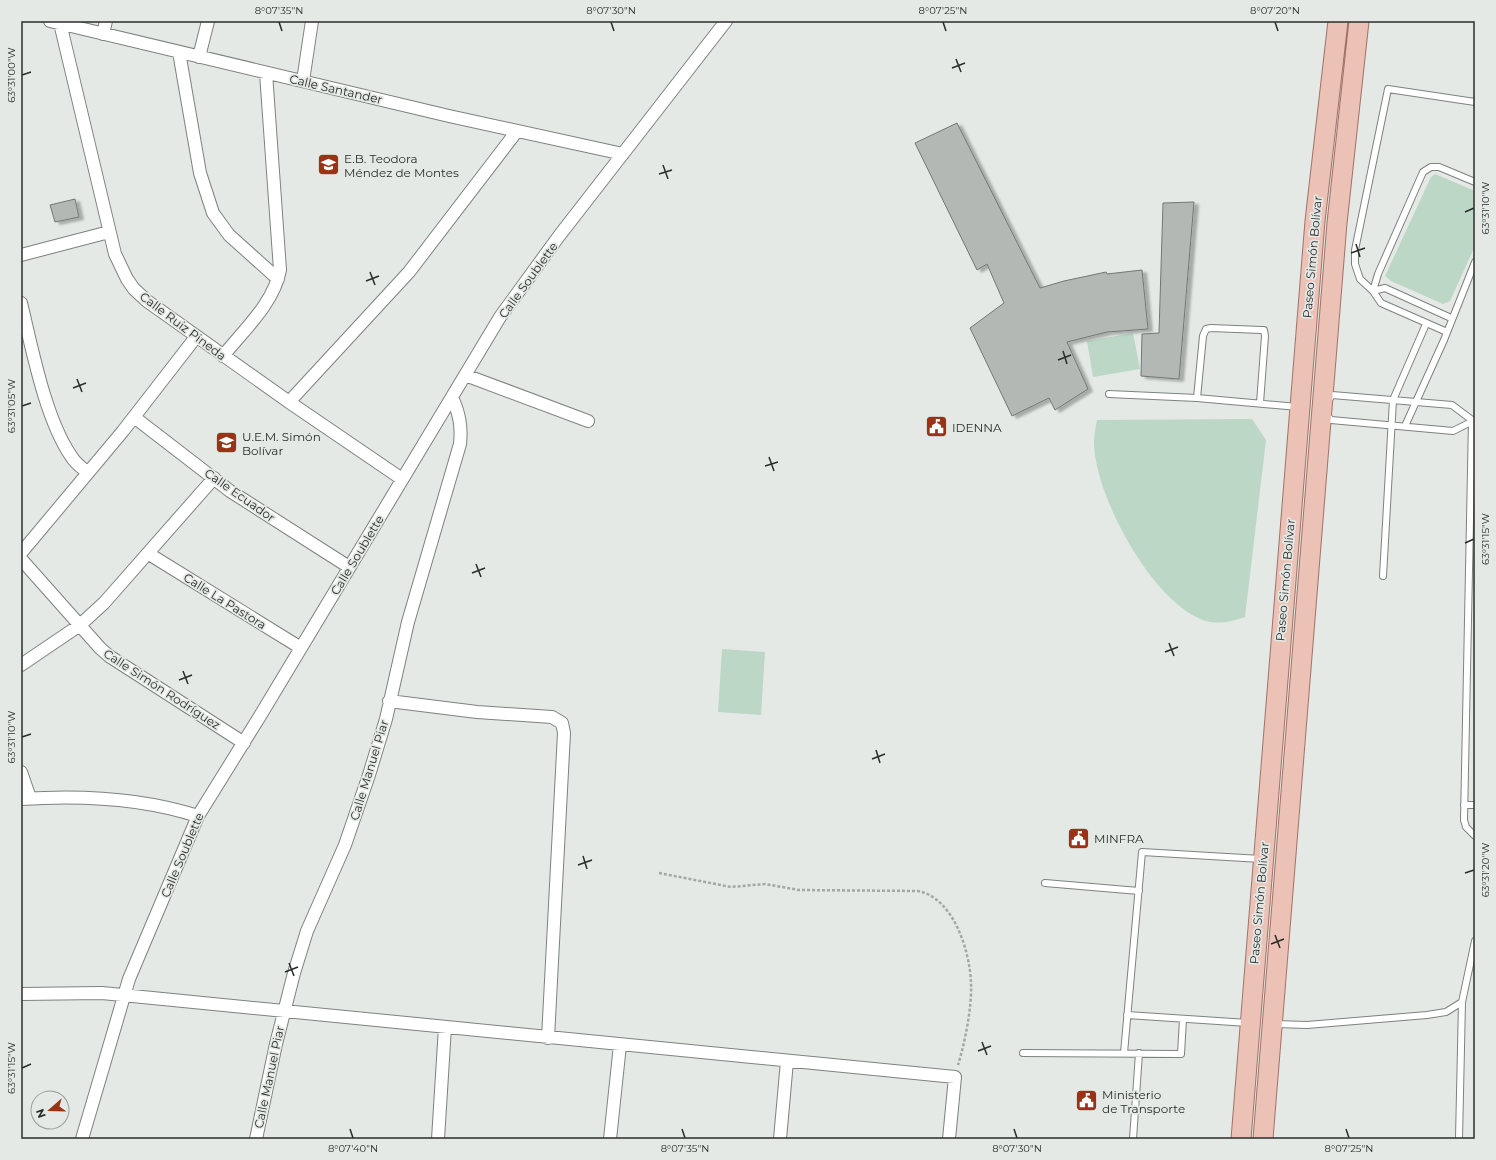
<svg xmlns="http://www.w3.org/2000/svg" width="1496" height="1160" viewBox="0 0 1496 1160" font-family="Montserrat,sans-serif">
  <defs>
    <filter id="shadow"><feDropShadow dx="4.5" dy="2.5" stdDeviation="1" flood-color="#0004"/></filter>
  </defs>
  <rect width="100%" height="100%" fill="#e4e9e6"/>
  <!-- park -->
  <path fill="#bcd7c6" d="M1435,174l40,17v55l-25,55 -7,3 -52,-23 -6,-5 46,-99z
    M1133,333l7,36 -47,8 -6,-36z
    M1252,419l14,21 -21,177c-14,5 -28,8 -42,3 -51,-18 -110,-127 -109,-179 0,-7 2,-14 3,-21z
    M722,649l43,3 -4,63 -43,-3z"/>
  <!-- building -->
  <path fill="#b3b8b5" stroke="#727774" filter="url(#shadow)" d="M957,123l83,165 24,-7 42,-9 1,2 35,-4 6,59 -41,3 -40,10 21,47 -33,21 -6,-12 -37,18 -42,-88 34,-25 -17,-39 -10,6 -62,-127z
    M75,199l4,18 -24,5 -5,-17z
    M1194,202l-15,177 -38,-3 1,-42 17,-1 4,-130z"/>
  <g fill="none" stroke-linecap="round" stroke-linejoin="round">
    <defs>
      <path id="lane" d="M1373,291l5,-17 45,-102 8,-5h8l36,15
        M1373,291l12,-3 66,30
        M1447,332l-66,-29 -8,-12 -13,-12 -5,-15v-14l33,-161 87,13
        M1109,394l88,4 101,9
        M1197,398l6,-62 3,-7 5,-1 50,2h3l1,6 -5,67
        M1328,401l4,-6 120,10 20,15
        M1326,414l5,6 122,11 22,-11
        M1472,420l-8,400 2,7 9,9
        M1405,426l39,-86 31,-78
        M1383,576l10,-176 33,-76
        M1464,805h11
        M1045,883l94,8
        M1127,1015l121,8
        M1275,1024l32,1 120,-10 19,-3 16,-10
        M1023,1053l158,1 2,-35
        M1124,1053l18,-201 119,7
        M1133,1139l6,-86
        M1459,1139l3,-137 13,-61"/>
      <path id="street" d="M50,21l399,95 174,38
        M60,23l55,231 12,25 7,10 13,12 142,101 113,77
        M103,34l3,-13
        M179,52l21,121 13,40 16,22 49,44
        M199,57l9,-36
        M303,81l9,-60
        M21,255l88,-23
        M21,303c11,45 24,115 50,153 4,7 11,12 17,17
        M223,356c20,-25 51,-53 57,-86l-14,-197
        M465,375l123,46
        M289,402l120,-130 108,-141
        M134,417l96,74 119,76
        M21,553l102,-122 73,-94
        M149,554l152,94
        M21,559l79,89 9,8 135,87
        M21,665l59,-40 24,-22 110,-125
        M389,701l88,11 75,5 10,6 2,10 -16,305
        M21,772l9,26
        M21,799c58,-4 121,-1 177,17
        M21,994l81,-1 853,84 -6,62
        M82,1139l47,-160 69,-163 62,-100 240,-399 59,-81 167,-215
        M256,1139l20,-95 18,-71 13,-42 38,-86 24,-70 17,-56 22,-97 52,-178c2,-18 -1,-31 -8,-47
        M438,1139l7,-112
        M610,1139l10,-94
        M780,1139l7,-78"/>
      <path id="primary" d="M1241,1139l74,-918 23,-200
        M1263,1139l74,-916 22,-202"/>
    </defs>
    <!-- lane casing -->
    <use href="#lane" stroke="#7d827f" stroke-width="8"/>
    <!-- street casing -->
    <use href="#street" stroke="#7d827f" stroke-width="14"/>
    <!-- primary casing -->
    <use href="#primary" stroke="#a07266" stroke-width="21"/>
    <!-- path -->
    <path stroke="#a3a7a5" stroke-width="2.5" stroke-dasharray="3 2" stroke-linecap="butt" d="M659,873l72,14 34,-3 34,6 119,1c36,7 52,61 53,92 1,25 -6,59 -13,82"/>
    <!-- lane -->
    <use href="#lane" stroke="#fff" stroke-width="6"/>
    <!-- street -->
    <use href="#street" stroke="#fff" stroke-width="12"/>
    <!-- primary -->
    <use href="#primary" stroke="#ecc1b6" stroke-width="19"/>
  </g>
  <!-- ticks -->
  <path fill="none" stroke="#2a2c2b" stroke-width="1.5" d="M279,22l3,9M611,22l3,9M943,22l3,9M1275,22l3,9M956,59l5,13M952,68l13,-5M22,75l9,-3M663,165l5,14M659,174l13,-4M1465,212l9,-4M1356,244l4,13M1351,253l14,-5M370,272l5,13M366,281l13,-5M1063,351l4,13M1058,360l13,-5M77,379l5,13M73,388l13,-5M22,406l9,-3M769,457l5,14M765,466l13,-4M1465,543l9,-4M476,564l5,13M472,573l13,-5M1169,643l5,13M1165,652l13,-5M183,671l5,13M179,680l13,-5M22,737l9,-3M876,750l4,13M872,759l13,-5M583,856l4,13M578,865l14,-5M1465,873l9,-3M1275,935l5,13M1271,944l13,-5M289,963l5,13M285,972l13,-5M982,1042l5,13M978,1051l13,-5M22,1068l9,-4M350,1129l3,9M682,1129l3,9M1014,1129l3,9M1346,1129l3,9"/>
  <!-- icons -->
  <defs>
    <symbol id="school-square" viewBox="-11 -11 22 22"><rect x="-9" y="-9" width="18" height="18" rx="4" fill="#9a3216" stroke="#e4e9e6"/><path d="M0-5L7-2L0 1L-7-2ZM-4 1L0 2.5L4 1V4Q0 6-4 4Z" fill="#fff"/></symbol>
    <symbol id="civic-square" viewBox="-11 -11 22 22"><rect x="-9" y="-9" width="18" height="18" rx="4" fill="#9a3216" stroke="#e4e9e6"/><path d="M-.6-6.5H3V-4.5H.6V-3L4-1V1h2V6H-6V1h2V-1L-.6-3ZM-1.2 2.5V6h2.4V2.5Z" fill="#fff"/></symbol>
  </defs>
  <g fill-rule="evenodd">
    <use href="#school-square" x="316" y="152" width="25" height="25"/>
    <use href="#civic-square" x="924" y="414" width="25" height="25"/>
    <use href="#school-square" x="214" y="430" width="25" height="25"/>
    <use href="#civic-square" x="1066" y="826" width="25" height="25"/>
    <use href="#civic-square" x="1074" y="1088" width="25" height="25"/>
  </g>
  <g text-anchor="middle" dominant-baseline="central" stroke-width="3.5" stroke-linejoin="round" paint-order="stroke">
    <!-- street labels -->
    <g font-size="12" fill="#2a2c2b" stroke="#e4e9e6">
      <text transform="translate(336 89) rotate(13)">Calle Santander</text>
      <text transform="translate(1312 257) rotate(-85)">Paseo Simón Bolívar</text>
      <text transform="translate(528 280) rotate(-54)">Calle Soublette</text>
      <text transform="translate(183 326) rotate(37)">Calle Ruiz Pineda</text>
      <text transform="translate(240 495) rotate(35)">Calle Ecuador</text>
      <text transform="translate(357 555) rotate(-59)">Calle Soublette</text>
      <text transform="translate(1285 580) rotate(-85)">Paseo Simón Bolívar</text>
      <text transform="translate(225 601) rotate(32)">Calle La Pastora</text>
      <text transform="translate(162 689) rotate(33)">Calle Simón Rodríguez</text>
      <text transform="translate(369 770) rotate(-73)">Calle Manuel Piar</text>
      <text transform="translate(182 855) rotate(-67)">Calle Soublette</text>
      <text transform="translate(1259 903) rotate(-85)">Paseo Simón Bolívar</text>
      <text transform="translate(269 1077) rotate(-78)">Calle Manuel Piar</text>
    </g>
    <!-- poi labels -->
    <g font-size="12" fill="#2a2c2b" stroke="#e4e9e6" text-anchor="start">
      <text x="344" y="158">E.B. Teodora<tspan x="344" dy="14">Méndez de Montes</tspan></text>
      <text x="952" y="427">IDENNA</text>
      <text x="242" y="436">U.E.M. Simón<tspan x="242" dy="14">Bolívar</tspan></text>
      <text x="1094" y="838">MINFRA</text>
      <text x="1102" y="1094">Ministerio<tspan x="1102" dy="14">de Transporte</tspan></text>
    </g>
  </g>
  <!-- border -->
  <rect width="1496" height="1160" fill="none" stroke="#e4e9e6" stroke-width="44"/>
  <!-- north arrow -->
  <g transform="translate(50 1110) rotate(250)"><circle r="19" fill="#e4e9e6" stroke="#9a9d9b"/>
  <path d="M0-3L7 15L0 10L-7 15Z" fill="#9a3216"/>
  <text y="-6" font-size="11" font-weight="bold" text-anchor="middle" fill="#2a2c2b">N</text>
  </g>
  <rect x="22" y="22" width="1452" height="1116" fill="none" stroke="#2a2c2b" stroke-width="1.5"/>
  <g font-size="10" text-anchor="middle" fill="#2a2c2b">
    <text x="279" y="14">8°07'35"N</text>
    <text x="611" y="14">8°07'30"N</text>
    <text x="943" y="14">8°07'25"N</text>
    <text x="1275" y="14">8°07'20"N</text>
    <text transform="translate(11 75) rotate(-90)" y="4">63°31'00"W</text>
    <text transform="translate(1485 208) rotate(-90)" y="4">63°31'10"W</text>
    <text transform="translate(11 406) rotate(-90)" y="4">63°31'05"W</text>
    <text transform="translate(1485 539) rotate(-90)" y="4">63°31'15"W</text>
    <text transform="translate(11 737) rotate(-90)" y="4">63°31'10"W</text>
    <text transform="translate(1485 870) rotate(-90)" y="4">63°31'20"W</text>
    <text transform="translate(11 1068) rotate(-90)" y="4">63°31'15"W</text>
    <text x="353" y="1152">8°07'40"N</text>
    <text x="685" y="1152">8°07'35"N</text>
    <text x="1017" y="1152">8°07'30"N</text>
    <text x="1349" y="1152">8°07'25"N</text>
  </g>
</svg>
